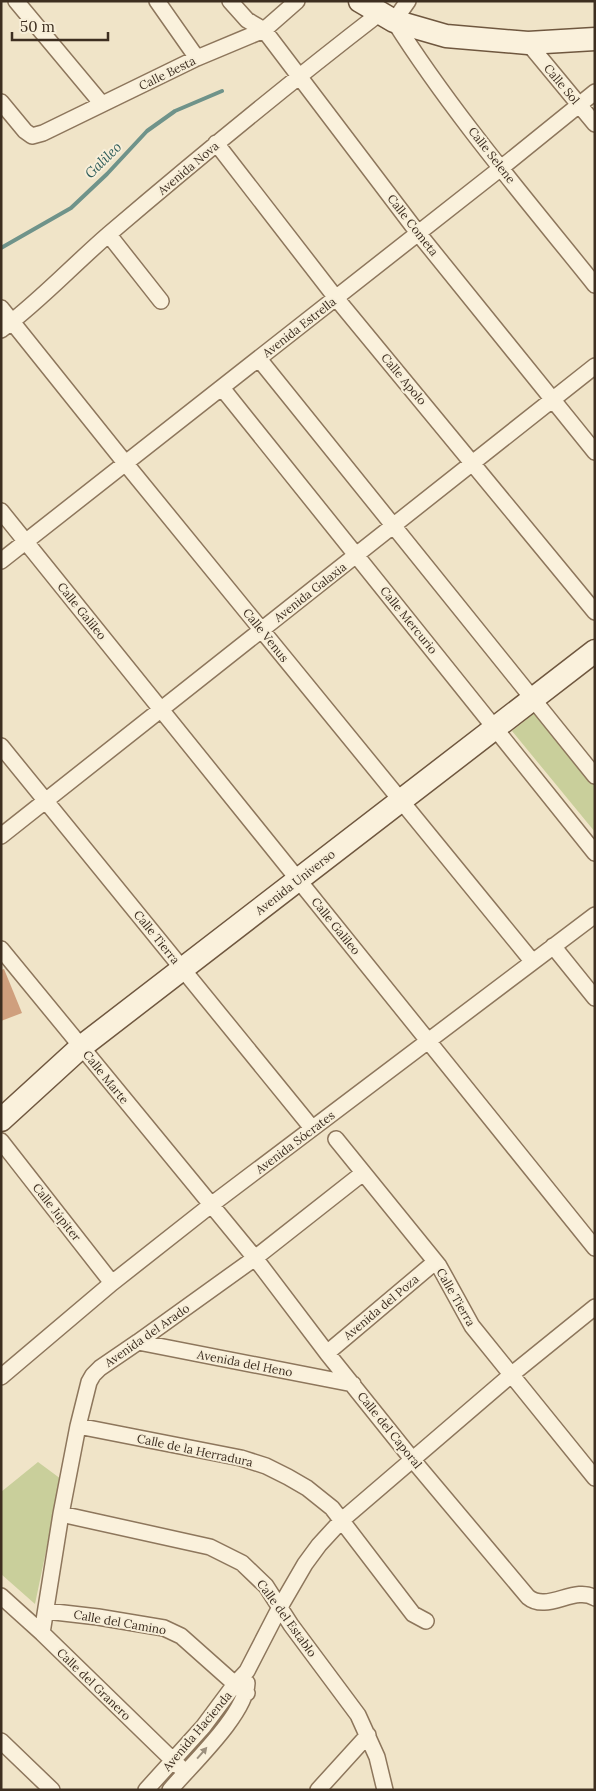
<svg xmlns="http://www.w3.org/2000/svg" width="596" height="1791" viewBox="0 0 596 1791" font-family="Lora,serif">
  <rect width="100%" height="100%" fill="#f0e4c8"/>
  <!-- green -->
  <path fill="#c9cf9b" d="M537,711l58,71v50l-83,-101z
    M38,1462l23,17 -26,125 -34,-30v-82z"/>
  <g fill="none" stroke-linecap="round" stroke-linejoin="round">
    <!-- stream -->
    <path stroke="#6f938a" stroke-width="4" d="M1,248l70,-40 36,-34 40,-43 28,-20 47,-20"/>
  </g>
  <!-- building -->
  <path fill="#cf9f7d" d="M4,969l18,44 -21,8v-51z"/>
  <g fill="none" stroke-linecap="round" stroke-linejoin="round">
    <defs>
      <path id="street" d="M16,1l86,103
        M157,1l40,57
        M230,1l17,19 17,10 154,203 177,219
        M408,1l-14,20c59,93 132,178 201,264
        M528,43l67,81
        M1,102l24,29 7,5 11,-3 154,-75 67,-28 33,-29
        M216,143l120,155 259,314
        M109,235l52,66
        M1,308l125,156 406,497
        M1,330c39,-29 72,-65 108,-96 89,-76 179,-150 271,-221
        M259,359l336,417
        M222,388l373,465
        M1,511l594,737
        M1,561l500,-393 94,-76
        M1,746l311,382
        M1,836l594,-470
        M553,946l42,52
        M1,949l254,309 72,95 85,106 116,138c19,16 47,-12 67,1
        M336,1139l103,127 33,60 123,152
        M1,1141l111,142
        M138,1342l215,42
        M327,1353l108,-91
        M1,1377l111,-94 99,-78 384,-290
        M78,1426l163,32 25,8 22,11 19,11 25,20 81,106 13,7
        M61,1514l149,33 32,16 24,23 25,39 67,90 19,42 8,33
        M1,1596l41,37 143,139
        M46,1611l52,6 66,11 17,8 54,48 12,9
        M42,1633l19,-119 17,-88 11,-44 4,-7 7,-7 38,-26 117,-84 108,-85
        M1,1741l51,49
        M146,1790l57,-63 32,-43 12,-13 33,-64 25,-43 14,-19 23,-25 169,-145 84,-68
        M170,1790c21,-25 76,-76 77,-107
        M318,1790l50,-55"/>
      <path id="secondary" d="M360,1l34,20 52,15 82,7 67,-4
        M1,1120l80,-73 514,-396"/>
    </defs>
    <!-- street casing -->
    <use href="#street" stroke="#8d765c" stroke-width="18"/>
    <!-- secondary casing -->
    <use href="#secondary" stroke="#6f573f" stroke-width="25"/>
    <!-- street -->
    <use href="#street" stroke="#faf1dc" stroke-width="15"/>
    <!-- secondary -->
    <use href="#secondary" stroke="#faf1dc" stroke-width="22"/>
  </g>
  <!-- one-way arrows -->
  <defs><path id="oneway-solid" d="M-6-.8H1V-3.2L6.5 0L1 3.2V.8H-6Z" transform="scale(1.25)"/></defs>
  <use fill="#9c907e" href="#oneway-solid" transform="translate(202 1753) rotate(-49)"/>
  <g text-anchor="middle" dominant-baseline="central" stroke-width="4" stroke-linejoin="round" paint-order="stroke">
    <!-- street labels -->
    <g font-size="12" fill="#3d2e20" stroke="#f7eed8">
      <text transform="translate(167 73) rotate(-26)">Calle Besta</text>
      <text transform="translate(562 84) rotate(50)">Calle Sol</text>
      <text transform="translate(492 155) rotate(52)">Calle Selene</text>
      <text transform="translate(188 168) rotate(-40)">Avenida Nova</text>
      <text transform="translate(413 225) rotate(52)">Calle Cometa</text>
      <text transform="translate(299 327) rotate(-38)">Avenida Estrella</text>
      <text transform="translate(404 379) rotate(50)">Calle Apolo</text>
      <text transform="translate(310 592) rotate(-38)">Avenida Galaxia</text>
      <text transform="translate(82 611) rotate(51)">Calle Galileo</text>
      <text transform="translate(409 620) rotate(51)">Calle Mercurio</text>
      <text transform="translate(266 635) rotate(51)">Calle Venus</text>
      <text transform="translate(295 882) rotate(-38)">Avenida Universo</text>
      <text transform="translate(336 926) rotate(51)">Calle Galileo</text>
      <text transform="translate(157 937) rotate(51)">Calle Tierra</text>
      <text transform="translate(106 1077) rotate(51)">Calle Marte</text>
      <text transform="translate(295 1142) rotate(-37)">Avenida Sócrates</text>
      <text transform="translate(57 1212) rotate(52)">Calle Júpiter</text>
      <text transform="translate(456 1297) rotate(60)">Calle Tierra</text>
      <text transform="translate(381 1307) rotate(-40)">Avenida del Poza</text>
      <text transform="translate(147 1335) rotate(-35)">Avenida del Arado</text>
      <text transform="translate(245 1363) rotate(11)">Avenida del Heno</text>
      <text transform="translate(390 1430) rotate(51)">Calle del Caporal</text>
      <text transform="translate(195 1450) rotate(12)">Calle de la Herradura</text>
      <text transform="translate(287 1618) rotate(54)">Calle del Establo</text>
      <text transform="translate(120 1622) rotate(10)">Calle del Camino</text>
      <text transform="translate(94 1684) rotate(44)">Calle del Granero</text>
      <text transform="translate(197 1731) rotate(-50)">Avenida Hacienda</text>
    </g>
    <!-- water labels -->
    <g font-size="14" font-style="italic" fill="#2f5d5a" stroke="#f7eed8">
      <text transform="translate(103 160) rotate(-45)">Galileo</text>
    </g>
  </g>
  <!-- border -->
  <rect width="596" height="1791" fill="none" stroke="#3d2e20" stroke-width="5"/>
  <!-- scale -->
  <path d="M12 32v8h96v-8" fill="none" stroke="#3d2e20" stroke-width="2.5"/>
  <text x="20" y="32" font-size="15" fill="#3d2e20" stroke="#f7eed8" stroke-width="4" paint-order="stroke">50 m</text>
</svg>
